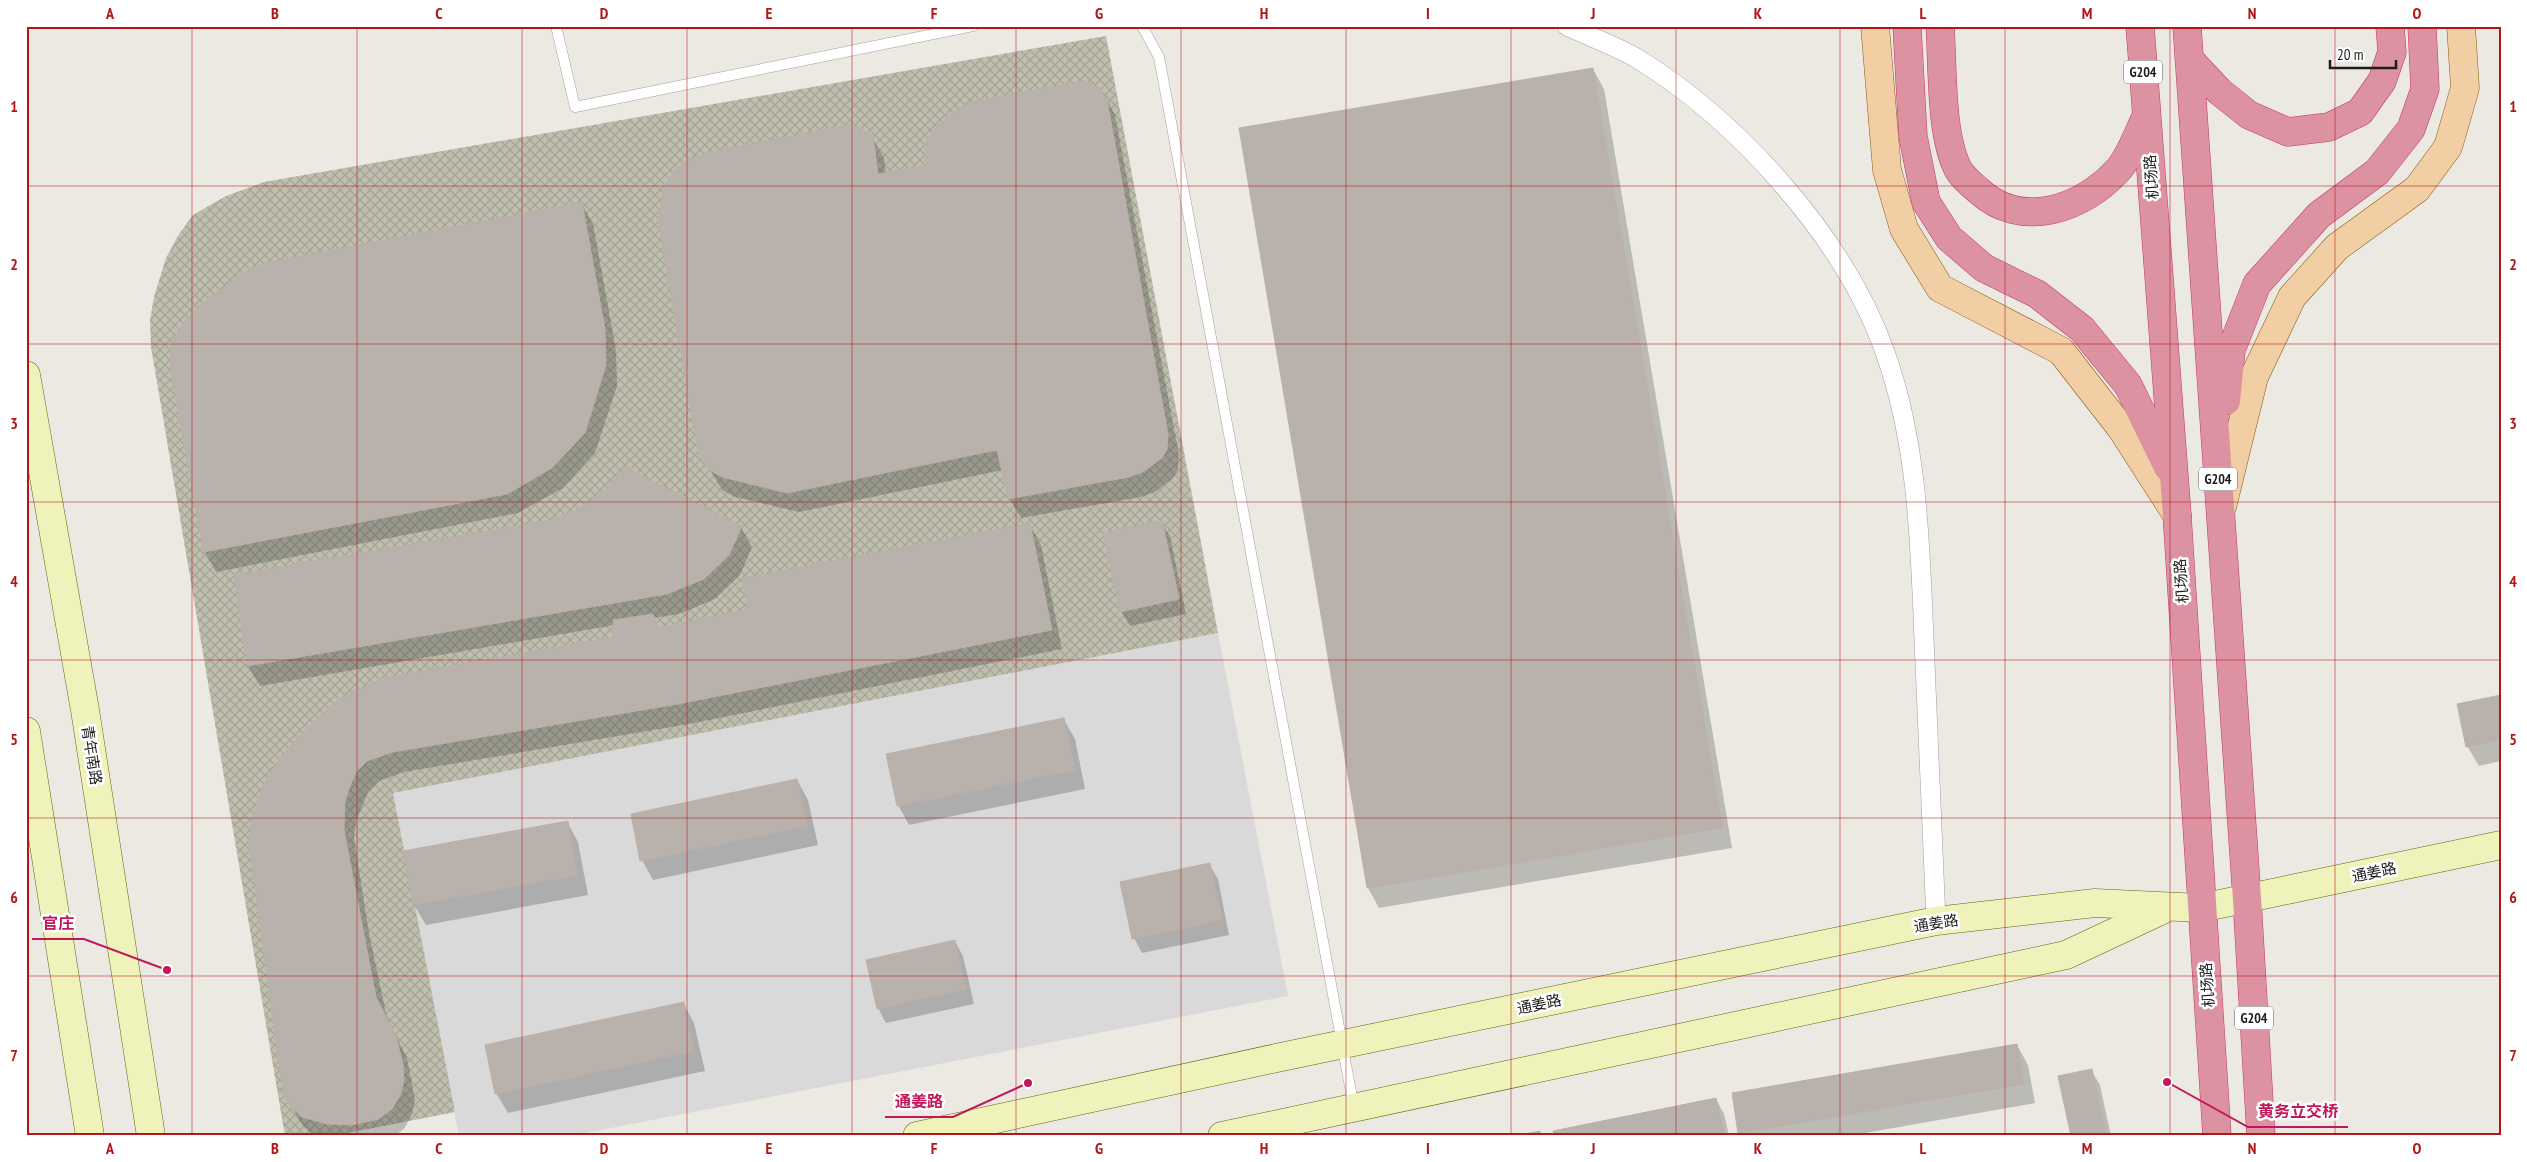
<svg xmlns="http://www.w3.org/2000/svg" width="2527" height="1162" viewBox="0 0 2527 1162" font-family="'PT Sans Narrow','Noto Sans SC',sans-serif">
  <defs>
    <pattern id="construction-cross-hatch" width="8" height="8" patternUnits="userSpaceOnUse" patternTransform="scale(1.25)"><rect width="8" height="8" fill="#c0bfaf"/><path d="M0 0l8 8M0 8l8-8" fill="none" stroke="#a4a496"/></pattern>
  </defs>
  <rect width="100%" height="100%" fill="#ece9e3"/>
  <!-- residential -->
  <path fill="#dad9d9" d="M1218,633l70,363 -718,140h-111l-66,-343z"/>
  <!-- construction -->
  <path fill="url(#construction-cross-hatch)" d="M1106,36l112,597 -825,160 62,319 -123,24h-47l-134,-789 -1,-27 4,-23 12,-39 13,-24 14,-19 33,-19 38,-14z"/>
  <!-- shadow -->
  <path fill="#0003" d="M1593,69l11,20 128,759 -353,60 -11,-20z
    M1084,82l7,1 13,11 11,21 64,340 -1,15 -5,8 -18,14 -14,5 -120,21 -12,-20 -6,-28 -204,42 -64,-15 -13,-7 -21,-35 171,-318 12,21 2,16 40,-8z
    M582,204l11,20 23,126 1,36 -22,67 -32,35 -45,25 -302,59 -11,-20z
    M1161,522l9,14 16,78 -56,12 -9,-15z
    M1030,525l11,20 21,104 -373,75 -285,48 -25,9 -11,11 -12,30 -2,16 15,95 18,85 20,40 8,42 -3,14 -8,15 -10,7h-80l-11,-10 -18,-30 -21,-308 351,-150v-13l-355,61 -12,-20 -13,-90 506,-49 11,20 -12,28 -25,24 -36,15 -25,4 6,11 90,-19z
    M2501,696v65l-22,5 -12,-20z
    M1064,720l11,19 10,50 -176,36 -11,-20z
    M797,780l11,20 10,45 -165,35 -11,-20z
    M567,822l11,20 10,53 -162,30 -12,-20 -9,-53z
    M1209,864l9,15 11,56 -87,18 -8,-15z
    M955,941l8,15 11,48 -88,19 -8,-15z
    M683,1003l11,20 11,48 -197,42 -12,-20z
    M2017,1045l11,20 7,38 -187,33h-107l-1,-3z
    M2091,1070l9,15 11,51h-39z
    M1716,1099l8,15 5,22h-174z"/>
  <!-- building -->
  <path fill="#b9b2ac" stroke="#bcb0a7" d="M1593,68l129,760 -355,60 -128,-760z
    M1084,81l15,6 8,13 61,334 -1,15 -5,9 -19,14 -14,5 -121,22 -11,-49 -210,43 -65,-16 -13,-7 -10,-14 -41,-236 6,-33 9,-15 14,-11 22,-9 143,-28 21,12 5,38 47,-9v-21l12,-18 16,-14 21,-11z
    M582,202l23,127 1,36 -21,68 -33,35 -45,26 -303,58 -33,-179 -1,-24 6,-16 19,-24 49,-37 21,-9z
    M625,467l117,59 -13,29 -25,24 -37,15 -420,72 -13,-91 317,-55 24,-9 16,-10 15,-12z
    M1162,520l17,79 -59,13 -17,-79z
    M1030,523l22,107 -374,74 -285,48 -26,9 -10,10 -7,15 -5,15 -1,29 32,167 20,40 7,27 1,15 -3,15 -9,15 -13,10 -27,6 -25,-1 -25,-7 -12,-11 -6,-9 -4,-26 -31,-226 2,-23 11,-35 18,-30 31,-33 27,-25 45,-21 231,-41 -1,-17 40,-6 6,14 89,-19 -6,-31z
    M2501,695v44l-35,8 -9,-43z
    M1064,718l11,52 -178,36 -11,-52z
    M797,779l10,47 -167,35 -9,-47z
    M568,821l9,54 -164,30 -10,-54z
    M1210,863l12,57 -90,19 -12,-57z
    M955,940l11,49 -89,20 -11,-49z
    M684,1002l10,49 -199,43 -10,-49z
    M2017,1044l7,40 -286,49 -6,-40z
    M2092,1069l14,67h-35l-13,-60z
    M1716,1098l8,35 -12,3h-158l-1,-5z
    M1540,1131l1,5h-26z"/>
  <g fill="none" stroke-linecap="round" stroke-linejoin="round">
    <defs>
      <path id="lane" d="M556,26l19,81 398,-81
        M1142,26l17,31 195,1051"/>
      <path id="street" d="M1567,26c23,11 49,20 71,33 102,63 209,182 248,296 32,91 34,188 38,284 4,94 8,188 12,282"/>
      <path id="secondary" d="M26,375l59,335 66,426
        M26,731l64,405
        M917,1136l364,-79 655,-136 159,-18 106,5 300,-63
        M1222,1136l844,-181 96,-45"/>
      <path id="primary" d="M1875,26l12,144 17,59 36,59 121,63 60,77 56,87
        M2222,507l32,-130 38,-80 45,-50 80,-58 31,-42 17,-59 -4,-62"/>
      <path id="highway" d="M1907,26l6,110 13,66 23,36 35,30 53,26 45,35 46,56 40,82
        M1940,26c3,41 0,108 18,143 4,8 14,16 21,22 43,39 103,18 138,-20 12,-12 21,-38 29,-54
        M2140,26l37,489 40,621
        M2187,26l60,873 14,237
        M2189,59l31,33 29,23 39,17 41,-5 31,-15 22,-31 10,-29 -2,-26
        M2226,401l5,-51 26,-66 62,-69 58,-43 34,-43 14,-40 -3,-63"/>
    </defs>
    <!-- lane casing -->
    <use href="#lane" stroke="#a0a0a0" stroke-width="11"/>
    <!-- street casing -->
    <use href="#street" stroke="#a0a0a0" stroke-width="20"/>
    <!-- secondary casing -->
    <use href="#secondary" stroke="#5e6610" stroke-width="29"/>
    <!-- primary casing -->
    <use href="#primary" stroke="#845b10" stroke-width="29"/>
    <!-- highway casing -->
    <use href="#highway" stroke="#c3376a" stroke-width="29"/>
    <!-- lane -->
    <use href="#lane" stroke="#fff" stroke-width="10"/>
    <!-- street -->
    <use href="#street" stroke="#fff" stroke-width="19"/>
    <!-- secondary -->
    <use href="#secondary" stroke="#f0f2bb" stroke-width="28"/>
    <!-- primary -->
    <use href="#primary" stroke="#f1cea3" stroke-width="28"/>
    <!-- highway -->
    <use href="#highway" stroke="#dc92a1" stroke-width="28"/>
  </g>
  <!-- grid -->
  <path fill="none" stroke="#b21619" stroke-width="1" stroke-opacity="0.55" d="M192,26v1110M357,26v1110M522,26v1110M687,26v1110M852,26v1110M1016,26v1110M1181,26v1110M1346,26v1110M1511,26v1110M1676,26v1110M1840,26v1110M2005,26v1110M2170,26v1110M2335,26v1110M26,186h2475M26,344h2475M26,502h2475M26,660h2475M26,818h2475M26,976h2475"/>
  <g text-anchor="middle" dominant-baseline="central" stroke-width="5" stroke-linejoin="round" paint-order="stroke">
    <!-- shield labels -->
    <g fill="#fff" stroke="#606060" stroke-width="1">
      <rect x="2124" y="60.5" width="38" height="23" rx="4"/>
      <rect x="2199" y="467.5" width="38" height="23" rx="4"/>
      <rect x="2235" y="1006.5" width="38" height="23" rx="4"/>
    </g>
    <g font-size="14" font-weight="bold" fill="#1c1c1c">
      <text x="2143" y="72">G204</text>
      <text x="2218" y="479">G204</text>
      <text x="2254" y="1018">G204</text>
    </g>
    <!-- street labels -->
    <g font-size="15" fill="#1c1c1c" stroke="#fff">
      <text transform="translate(2151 177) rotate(-94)">机场路</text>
      <text transform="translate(2181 581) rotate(-94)">机场路</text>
      <text transform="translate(92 755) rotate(81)">青年南路</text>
      <text transform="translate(2374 872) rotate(-12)">通姜路</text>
      <text transform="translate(1936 923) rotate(-9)">通姜路</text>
      <text transform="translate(2207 985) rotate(-94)">机场路</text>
      <text transform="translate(1539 1004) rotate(-12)">通姜路</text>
    </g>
  </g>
  <!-- callouts -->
  <path fill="none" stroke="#c2185b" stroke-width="2" d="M167 970L84 939H32M1028 1083L953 1117H885M2167 1082L2248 1127H2348"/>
  <g fill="#c2185b" stroke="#fff" stroke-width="2">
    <circle cx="167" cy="970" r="5"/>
    <circle cx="1028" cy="1083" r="5"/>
    <circle cx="2167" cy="1082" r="5"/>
  </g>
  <g font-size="16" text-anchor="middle" font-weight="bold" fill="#c2185b" stroke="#fff" stroke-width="5" stroke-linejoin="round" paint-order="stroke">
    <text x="58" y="929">官庄</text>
    <text x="919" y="1107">通姜路</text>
    <text x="2298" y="1117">黄务立交桥</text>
  </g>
  <!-- border -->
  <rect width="2527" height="1162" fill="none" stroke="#ffffff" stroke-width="55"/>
  <!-- scale -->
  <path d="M2330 60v8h66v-8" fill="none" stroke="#1c1c1c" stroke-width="2.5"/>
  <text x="2337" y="60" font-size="15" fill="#1c1c1c" stroke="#ffffff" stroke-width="4" paint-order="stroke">20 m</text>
  <rect x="28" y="28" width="2472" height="1106" fill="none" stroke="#b21619" stroke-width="2"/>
  <g font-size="16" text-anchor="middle" font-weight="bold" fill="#b21619">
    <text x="110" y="19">A</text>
    <text x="275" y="19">B</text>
    <text x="439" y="19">C</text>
    <text x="604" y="19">D</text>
    <text x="769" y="19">E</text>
    <text x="934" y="19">F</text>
    <text x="1099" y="19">G</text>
    <text x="1264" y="19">H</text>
    <text x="1428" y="19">I</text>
    <text x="1593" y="19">J</text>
    <text x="1758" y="19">K</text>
    <text x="1923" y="19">L</text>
    <text x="2087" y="19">M</text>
    <text x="2252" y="19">N</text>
    <text x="2417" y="19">O</text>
    <text x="14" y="112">1</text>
    <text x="2513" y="112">1</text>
    <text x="14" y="270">2</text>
    <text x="2513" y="270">2</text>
    <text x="14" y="429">3</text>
    <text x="2513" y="429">3</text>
    <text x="14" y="587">4</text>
    <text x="2513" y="587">4</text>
    <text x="14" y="745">5</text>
    <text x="2513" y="745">5</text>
    <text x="14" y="903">6</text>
    <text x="2513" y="903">6</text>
    <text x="14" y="1061">7</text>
    <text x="2513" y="1061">7</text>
    <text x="110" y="1154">A</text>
    <text x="275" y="1154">B</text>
    <text x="439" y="1154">C</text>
    <text x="604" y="1154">D</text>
    <text x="769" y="1154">E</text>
    <text x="934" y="1154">F</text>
    <text x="1099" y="1154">G</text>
    <text x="1264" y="1154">H</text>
    <text x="1428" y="1154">I</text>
    <text x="1593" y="1154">J</text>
    <text x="1758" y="1154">K</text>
    <text x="1923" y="1154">L</text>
    <text x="2087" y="1154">M</text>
    <text x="2252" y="1154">N</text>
    <text x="2417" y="1154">O</text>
  </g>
</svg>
